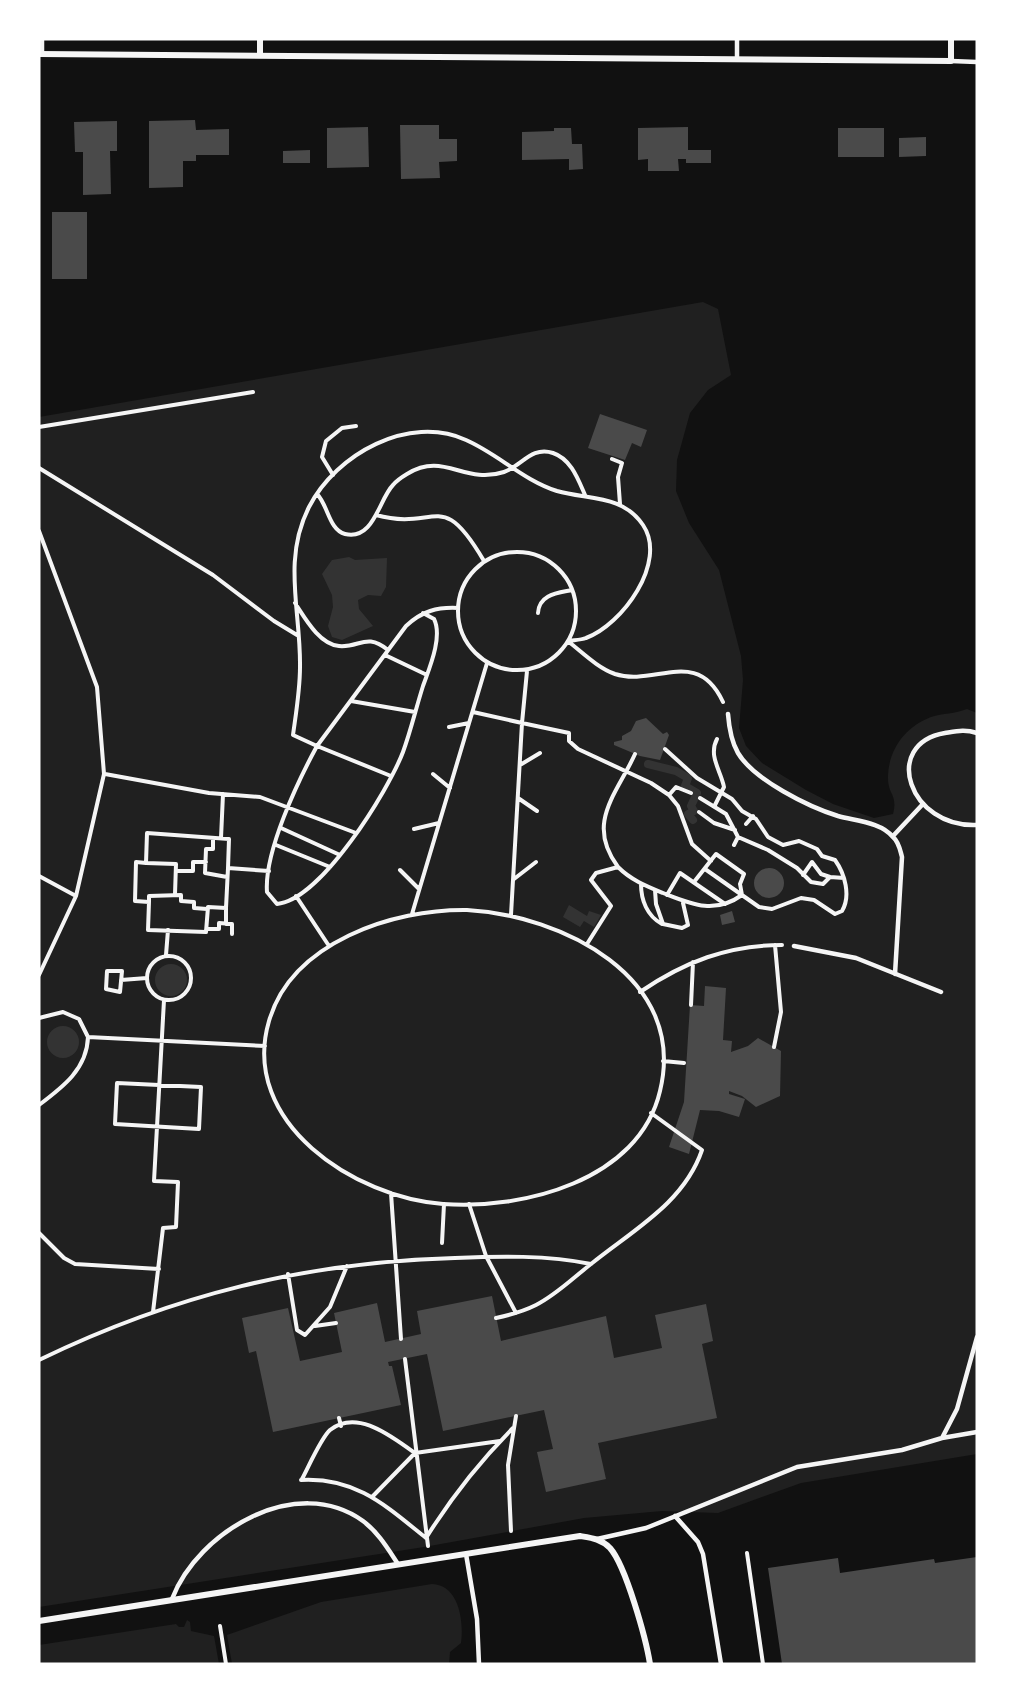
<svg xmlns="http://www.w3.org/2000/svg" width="1016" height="1703" viewBox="0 0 1016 1703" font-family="Cabin,sans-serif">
  <rect width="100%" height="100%" fill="#111"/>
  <!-- green -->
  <path fill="#202020" d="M703,302l15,7 13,66 -23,15 -18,23 -13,47 -1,31 13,32 30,47 22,86 2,24 -4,48 7,18 16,17 44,27 27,14 41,14 19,-4c5,-20 -5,-19 -5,-36 0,-28 17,-51 43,-61 12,-4 24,-3 36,-8l10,4v741l-176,29 -83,30 -56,-2 -78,7 -160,29 -385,60v-1190z
    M432,1584c27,1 32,37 29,59l-11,9 -1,12h-217l-5,-29 94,-33z
    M187,1620l3,2 1,9 23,5 5,28h-180v-19l137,-21 3,3h5z"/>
  <!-- water -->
  <path fill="#333" d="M349,557l6,3 32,-2 -1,29 -5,9 -13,-1 -10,5 1,9 14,17 -31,14 -10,-3 -4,-11 5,-19 -1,-12 -10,-21 10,-14z
    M569,905l18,11 2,-5 12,4 -7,12 -10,-6 -4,6 -17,-10z
    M155 980a16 16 0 1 1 32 0a16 16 0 1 1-32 0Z
    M47 1042a16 16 0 1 1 32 0a16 16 0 1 1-32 0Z"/>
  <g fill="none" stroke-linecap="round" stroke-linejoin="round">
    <!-- stream -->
    <path stroke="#333" stroke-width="8" d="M648,764l28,7 12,7 -3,8 12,7 -6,13 3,5 -6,3 5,6"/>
  </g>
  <!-- building -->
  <path fill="#4a4a4a" d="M195,120l1,10 33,-1v26h-33v6h-13v26l-34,1v-67z
    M117,121v30h-7l1,43 -28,1v-43h-8l-1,-30z
    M400,125h39v14h18v22l-18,1 1,16 -39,1z
    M368,127l1,40 -42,1v-40z
    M688,127v23h23v13h-25v-4h-8l1,12h-31v-12l-10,1v-32z
    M554,128h17l1,16h10l1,25 -14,1v-11l-47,1v-28l32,-1z
    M838,128h46v29h-46z
    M926,137v19l-27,1v-19z
    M310,150v13h-27v-12z
    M52,212h35v67h-35z
    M600,414l47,16 -6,17 -9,-4 -7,17 -37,-12z
    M646,718l17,16 4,-2 2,3 -9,25 -20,-4 -26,-11v-3l8,-2v-4l9,-5 5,-10z
    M754 883a15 15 0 1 1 30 0a15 15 0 1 1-30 0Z
    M732,911l3,11 -13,3 -2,-10z
    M705,986l21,2 -3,52 9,1 -1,11 17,-6 10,-8 23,13 -1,45 -24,11 -14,-11 -13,-5v3l16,5 -6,18 -20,-6 -19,-1 -11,44 -20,-7 15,-45 6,-97 14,1z
    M492,1296l9,45 105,-25 8,42 48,-10 -7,-33 51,-11 7,37 -11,3 15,74 -119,25 8,36 -60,13 -9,-40 16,-3 -9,-39 -101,21 -16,-77 -39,8 1,4h3l9,39 -128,27 -17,-81 -7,2 -7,-35 46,-10 12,53 42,-9 -8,-39 43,-10 8,39 36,-8 -4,-23z
    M977,1557v107h-195l-14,-96 70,-10 2,15 94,-14 1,4z"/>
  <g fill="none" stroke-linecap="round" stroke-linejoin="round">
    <!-- path -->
    <path stroke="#f5f5f5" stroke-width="4" d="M39,427l214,-35
      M612,459l10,4 -4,14 2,27
      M39,468l174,107 61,46 23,14
      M333,475l-11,-18 4,-16 16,-13 14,-2
      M317,494c11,11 12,36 28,40 29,7 34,-35 48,-49 4,-5 9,-8 14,-11 37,-23 57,11 97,-2 18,-6 27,-26 49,-19 18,6 25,26 32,42
      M376,515c62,17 64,-29 108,46
      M39,531l58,156 7,87 -28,122 -37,79
      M458 611a59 59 0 1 1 118 0a59 59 0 1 1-118 0Z
      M295,603c10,15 24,41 44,43 21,2 27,-14 49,4
      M423,613l11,6c9,18 -5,50 -11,67 -7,22 -12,44 -20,66 -15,39 -82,148 -126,152l-10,-12c-3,-40 31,-111 50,-146l-24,-11c3,-22 7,-45 7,-68 1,-55 -18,-107 9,-160 27,-53 100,-93 157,-67 32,14 57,40 91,51 31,9 65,3 86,34 25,37 -21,100 -57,113 -5,2 -12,2 -18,3
      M538,613c1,-19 20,-20 34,-23
      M569,642c14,11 29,26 46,32 40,13 82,-28 108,28
      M385,655l42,20
      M527,671l-5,52 47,10v8l9,8 73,34 18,12 9,11 14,38 19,17
      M351,701l64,11
      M473,712l49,11 -11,192
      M449,727l20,-4
      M665,749l32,29 35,21 10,12 14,8 12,18 15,8 16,-4 18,8 5,7 13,4c10,14 16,36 7,51l-7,3 -21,-14 -13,-2 -29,11 -13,-2 -54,-38
      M520,765l20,-12
      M105,774l104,19 51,4 96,36
      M433,774l17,14
      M391,776l-74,-30 89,-120c16,-15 31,-19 52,-18
      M669,795l7,-8 15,6
      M518,798l19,13
      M700,798l26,16 12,23 30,13 29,18 14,14 12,2 7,-7 14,1
      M715,805l9,-18c-3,-16 -16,-31 -7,-48
      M699,812l15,11 21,7
      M746,824l7,-8
      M281,828l59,27
      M414,829l25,-6
      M213,838v11h-7l-1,24 22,4
      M221,838l2,-44
      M276,845l54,22
      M734,845l4,-8
      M146,863l30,1 -1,30
      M618,867c-33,-44 -1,-73 17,-113
      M228,868l-2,40 -18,-1 -2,25 -58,-2 1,-28 -14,-1 1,-39 10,1 1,-30 82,6 -1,29 41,3
      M400,870l19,19
      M176,871h17v-9h13
      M803,875l9,-13 9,12 9,3
      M39,876l37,20
      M514,879l22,-17
      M641,884c0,16 6,32 21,40
      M655,890l1,14 7,20 19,4 6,-3 -5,-22
      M667,895l13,-22 45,31
      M296,896l33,50
      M149,902v-6l32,-1v6l13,1v6l13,1
      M467,910c94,5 221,67 193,181 -21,90 -138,119 -217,113 -87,-6 -204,-81 -174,-183 23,-79 124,-112 198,-111z
      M412,914l75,-251
      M226,924v-16
      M207,929h12v-6l13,1v10
      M587,944l24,-38 -20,-26 5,-7 22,-6c13,13 28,19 45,26 28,11 51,22 79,2l-2,-11 4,-10 -28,-20 -22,28
      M166,955l2,-25
      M147 978a22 22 0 1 1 44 0a22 22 0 1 1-44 0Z
      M107,971h15l-2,21 -14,-3z
      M121,980l26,-2
      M640,992c44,-30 88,-47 142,-47
      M691,1005l2,-43
      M39,1018l24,-6 16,7 9,18 177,9
      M774,1047l7,-35 -6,-67
      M663,1061l21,2
      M117,1083l84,4 -2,42 -84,-5z
      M39,1105c24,-18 48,-36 49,-68
      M391,1193l10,146
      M469,1204l17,52 30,57
      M39,1233l25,25 11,6 84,5
      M442,1243l2,-39
      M288,1274l9,56 8,5 25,-28 17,-41
      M153,1312l10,-84 13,-1 2,-45 -24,-1 10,-181
      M496,1318c14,-3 28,-7 40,-13 20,-10 37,-27 55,-41 42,-34 93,-61 111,-114l-51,-37
      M315,1326l21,-3
      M405,1359l23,187
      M39,1360c134,-65 267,-98 416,-102 44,-2 92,-3 136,6
      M339,1418l2,8
      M302,1479c6,-11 19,-41 28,-49 28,-22 63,8 85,23
      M301,1480c55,-3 85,26 125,58 25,-40 53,-76 87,-110
      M373,1496l42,-43 85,-12
      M511,1531l-3,-66 8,-49
      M747,1553l16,111
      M220,1626l6,38"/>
    <!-- service -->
    <path stroke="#f5f5f5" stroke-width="4.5" d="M737,39v20
      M42,54v-15
      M951,61l26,1
      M728,714c1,13 3,27 10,39 16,27 71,54 100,63 18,5 43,6 55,21 6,5 7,13 9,20l-7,117
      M977,733c-12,-4 -20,-2 -32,0 -64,11 -36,95 32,92
      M893,836l29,-31
      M794,946l62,12 85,34
      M942,1438l35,-6
      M675,1516l23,26 5,12 18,110
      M597,1539l49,-11 151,-61 105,-17 40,-12 15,-29 20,-72
      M466,1554l11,65 2,45
      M172,1599c26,-68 125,-126 191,-78 15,11 25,28 35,43"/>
    <!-- minor -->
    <path stroke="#f5f5f5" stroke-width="6" d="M39,54l912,7v-22
      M260,56v-17
      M39,1621l541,-85c12,2 21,3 30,12 16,18 36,91 40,116"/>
  </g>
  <!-- border -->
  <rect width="1016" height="1703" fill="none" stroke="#ffffff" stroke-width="81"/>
</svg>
